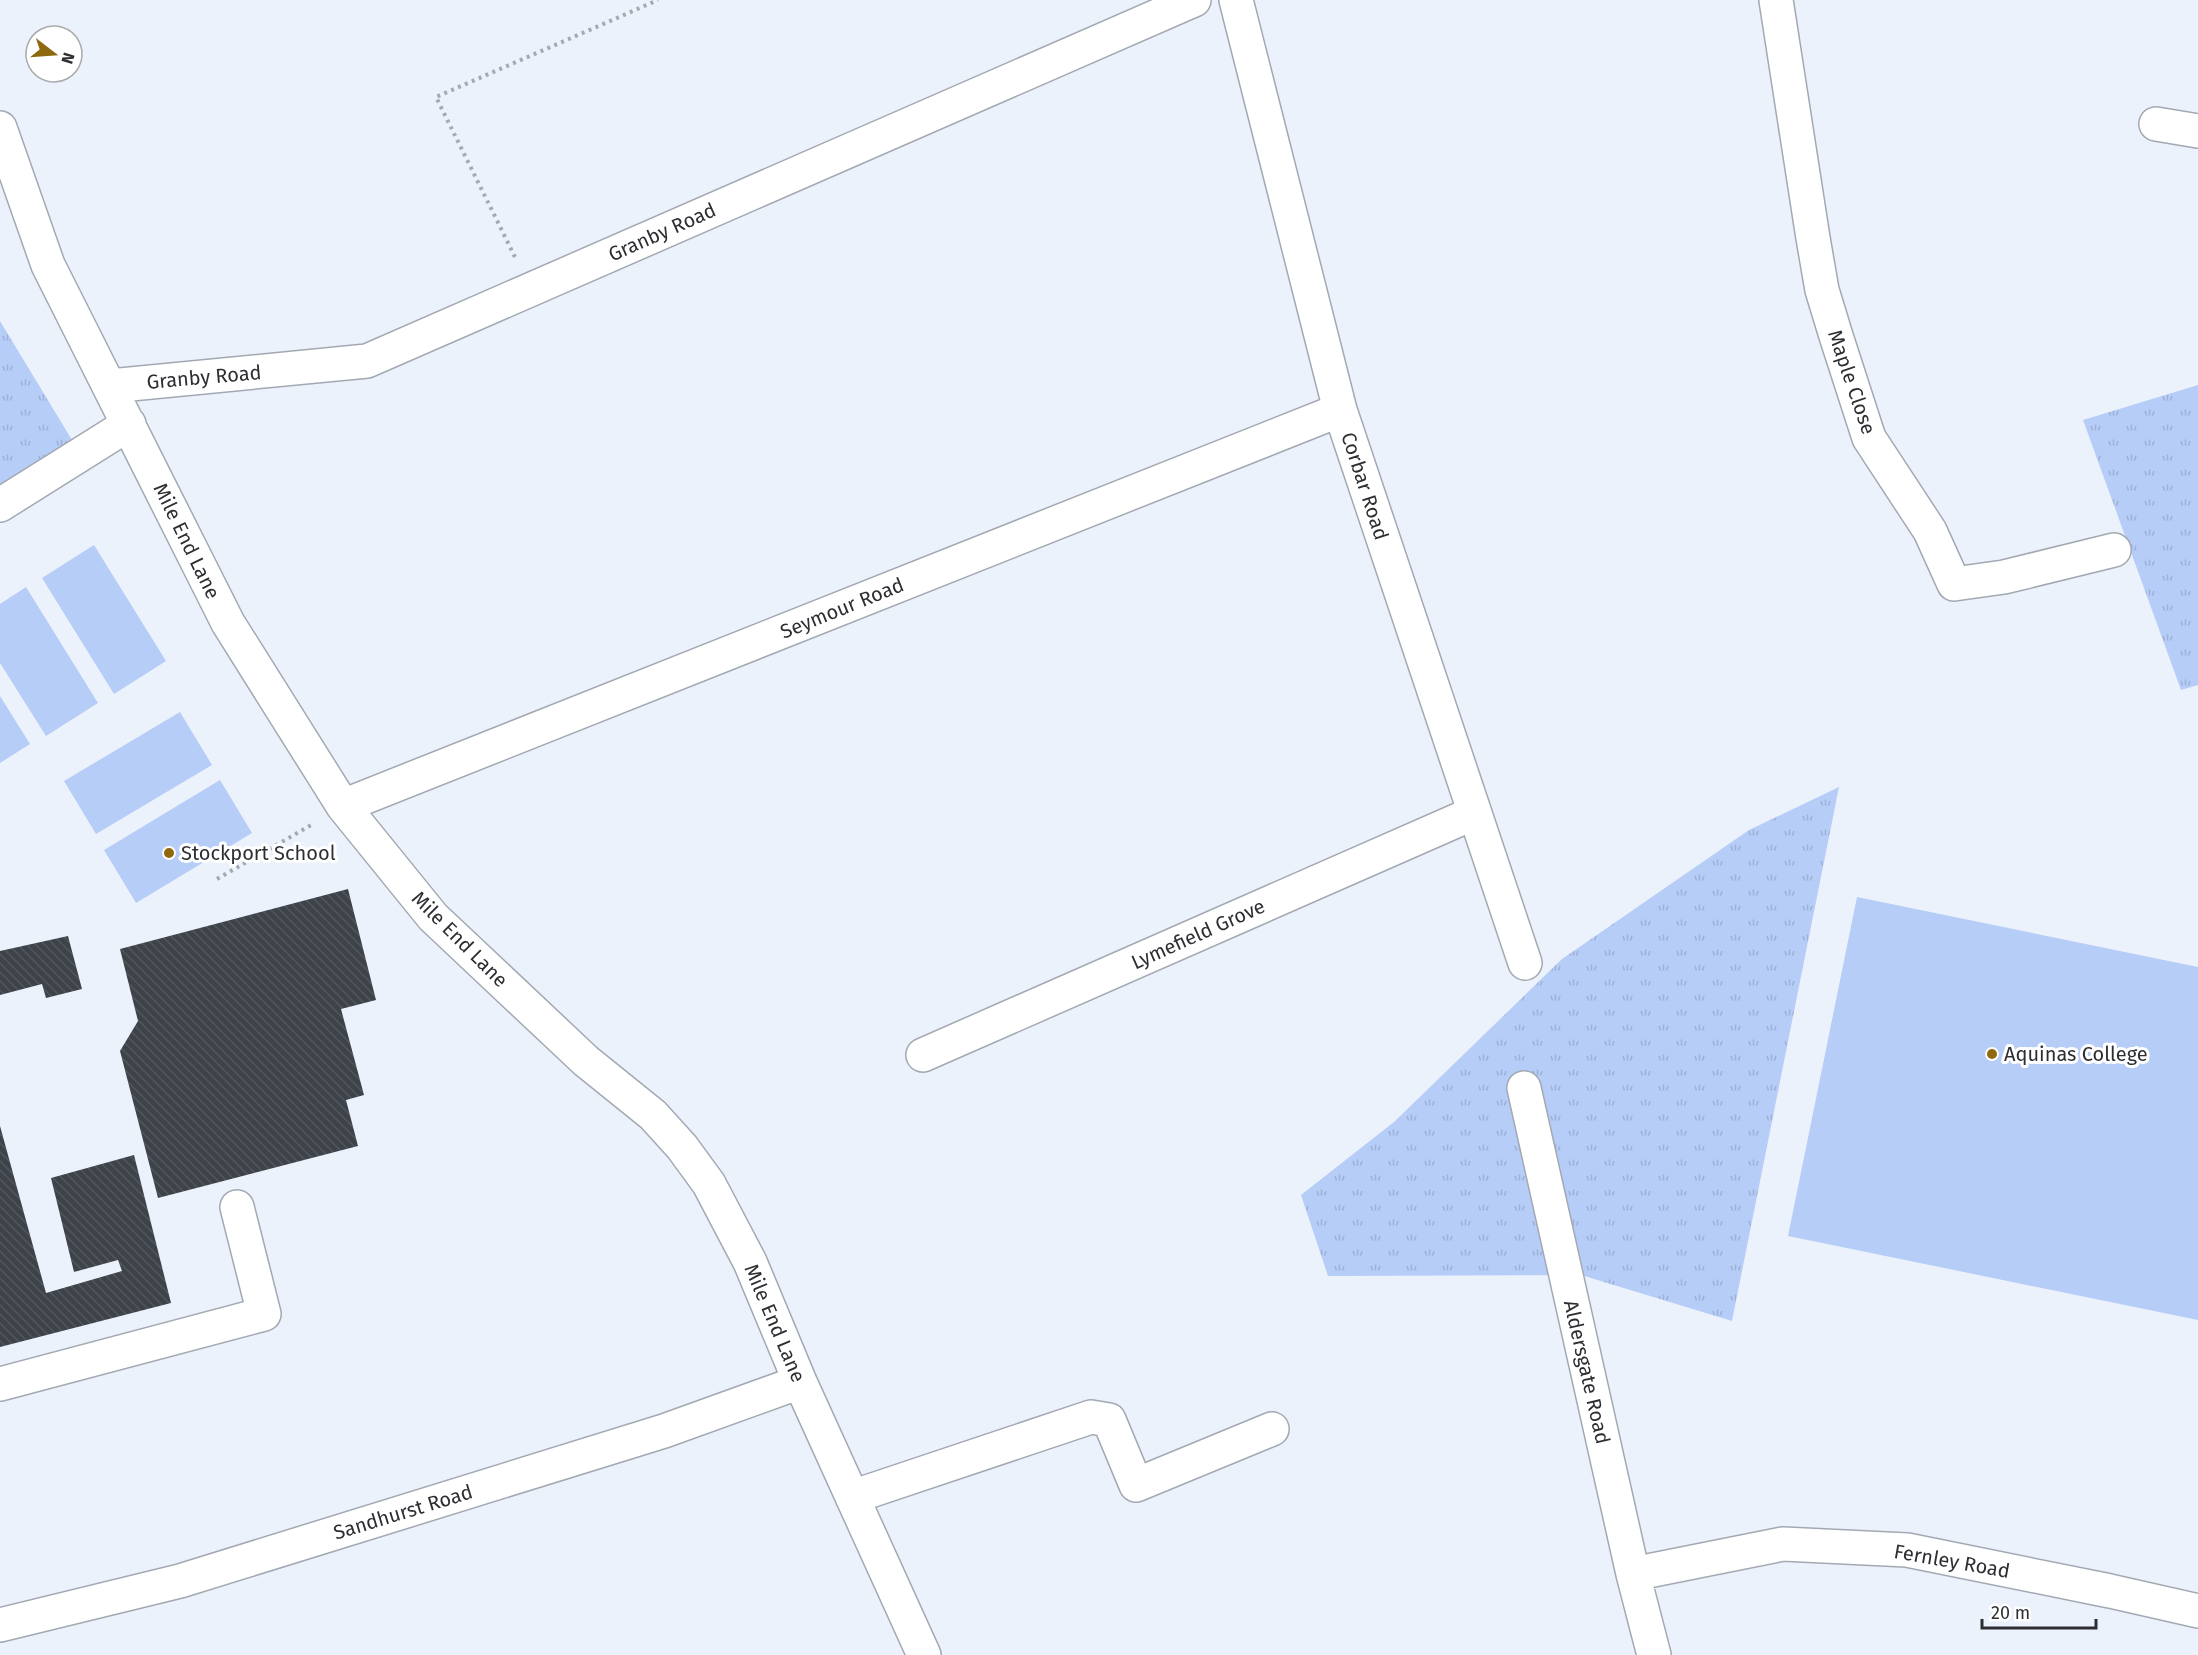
<svg xmlns="http://www.w3.org/2000/svg" width="2198" height="1655" viewBox="0 0 2198 1655" font-family="'Fira Sans',sans-serif">
  <defs>
    <pattern id="grass-tufts" width="24" height="20" patternUnits="userSpaceOnUse" patternTransform="scale(1.5)"><rect width="24" height="20" fill="#b6cdf8"/><path d="M3 7l-1-3M5 7V3M7 7l1-3M15 17l-1-3M17 17v-4M19 17l1-3" fill="none" stroke="#9db0d5"/></pattern>
    <pattern id="building-back-hatch" width="6" height="6" patternUnits="userSpaceOnUse" patternTransform="scale(1.5)"><rect width="6" height="6" fill="#3e434a"/><path d="M-1 5l2 2M0 0l6 6M5-1l2 2" fill="none" stroke="#52565c"/></pattern>
  </defs>
  <rect width="100%" height="100%" fill="#ecf2fc"/>
  <!-- grass -->
  <path fill="url(#grass-tufts)" d="M0,321l72,119 -72,47z
    M2198,385v300l-17,5 -98,-270z
    M1839,787l-107,534 -151,-46 -253,1 -27,-81 93,-73 168,-163 187,-129z"/>
  <!-- pitch -->
  <path fill="#b6cdf8" d="M94,545l72,116 -52,33 -72,-116z
    M26,587l72,116 -52,33 -46,-73v-59z
    M0,696l30,48 -30,19z
    M180,712l32,53 -116,69 -32,-53z
    M220,780l32,53 -116,70 -32,-53z
    M1857,897l341,70v353l-410,-84z"/>
  <!-- building -->
  <path fill="url(#building-back-hatch)" d="M348,889l28,111 -35,9 23,86 -18,5 12,46 -200,52 -38,-147 18,-30 -18,-72z
    M68,936l14,53 -36,9 -4,-14 -42,11v-44z
    M0,1126l46,167 76,-22 -4,-11 -44,12 -23,-94 83,-23 37,148 -171,44z"/>
  <g fill="none" stroke-linecap="round" stroke-linejoin="round">
    <defs>
      <path id="minor" d="M1236,0l104,410 185,553
        M1776,0l37,238 9,52 14,46 33,102 61,93 24,53 50,-7 110,-27
        M2156,124l42,7
        M0,128l48,137 180,358 115,183 90,111 153,144 67,54 29,32 27,37 41,78 50,120 124,273
        M110,386l257,-25 827,-361
        M0,505l129,-81
        M343,806l997,-396
        M923,1055l551,-242
        M1524,1088l109,486 21,81
        M0,1384l264,-70 -27,-107
        M852,1497l239,-80 18,3 27,65 136,-56
        M1633,1574l150,-30 124,6 203,41 88,20
        M0,1625l180,-44 484,-150 136,-49"/>
    </defs>
    <!-- minor casing -->
    <use href="#minor" stroke="#a3a9b2" stroke-width="36"/>
    <!-- path -->
    <path stroke="#a5aab1" stroke-width="4" stroke-dasharray="3 4.5" stroke-linecap="butt" d="M515,257l-79,-160 222,-97
      M217,879l96,-55"/>
    <!-- minor -->
    <use href="#minor" stroke="#fff" stroke-width="33"/>
  </g>
  <!-- markers -->
  <g fill="#8f690e" stroke="#fff" stroke-width="2">
    <circle cx="169" cy="853" r="6"/>
    <circle cx="1992" cy="1054" r="6"/>
  </g>
  <g text-anchor="middle" dominant-baseline="central" stroke-width="6" stroke-linejoin="round" paint-order="stroke">
    <!-- street labels -->
    <g font-size="20" fill="#2c2e32" stroke="#fff">
      <text transform="translate(662 232) rotate(-24)">Granby Road</text>
      <text transform="translate(204 377) rotate(-5)">Granby Road</text>
      <text transform="translate(1852 382) rotate(71)">Maple Close</text>
      <text transform="translate(1365 486) rotate(72)">Corbar Road</text>
      <text transform="translate(187 541) rotate(64)">Mile End Lane</text>
      <text transform="translate(842 608) rotate(-22)">Seymour Road</text>
      <text transform="translate(1198 934) rotate(-24)">Lymefield Grove</text>
      <text transform="translate(460 939) rotate(45)">Mile End Lane</text>
      <text transform="translate(775 1323) rotate(67)">Mile End Lane</text>
      <text transform="translate(1587 1372) rotate(77)">Aldersgate Road</text>
      <text transform="translate(403 1512) rotate(-17)">Sandhurst Road</text>
      <text transform="translate(1952 1561) rotate(10)">Fernley Road</text>
    </g>
    <!-- poi labels -->
    <g font-size="20" fill="#2c2e32" stroke="#fff" text-anchor="start">
      <text x="181" y="853">Stockport School</text>
      <text x="2004" y="1054">Aquinas College</text>
    </g>
  </g>
  <!-- north arrow -->
  <g transform="translate(54 54) rotate(107)"><circle r="28" fill="#ffffff" stroke="#ababad" stroke-width="1.5"/>
  <path d="M0-4.5L10 22L0 15L-10 22Z" fill="#8f690e"/>
  <text y="-9" font-size="16" font-weight="bold" text-anchor="middle" fill="#2c2e32">N</text>
  </g>
  <!-- scale -->
  <path d="M1982 1619v9h114v-9" fill="none" stroke="#2c2e32" stroke-width="3"/>
  <text x="1991" y="1619" font-size="18" fill="#2c2e32" stroke="#ffffff" stroke-width="4.5" paint-order="stroke">20 m</text>
</svg>
